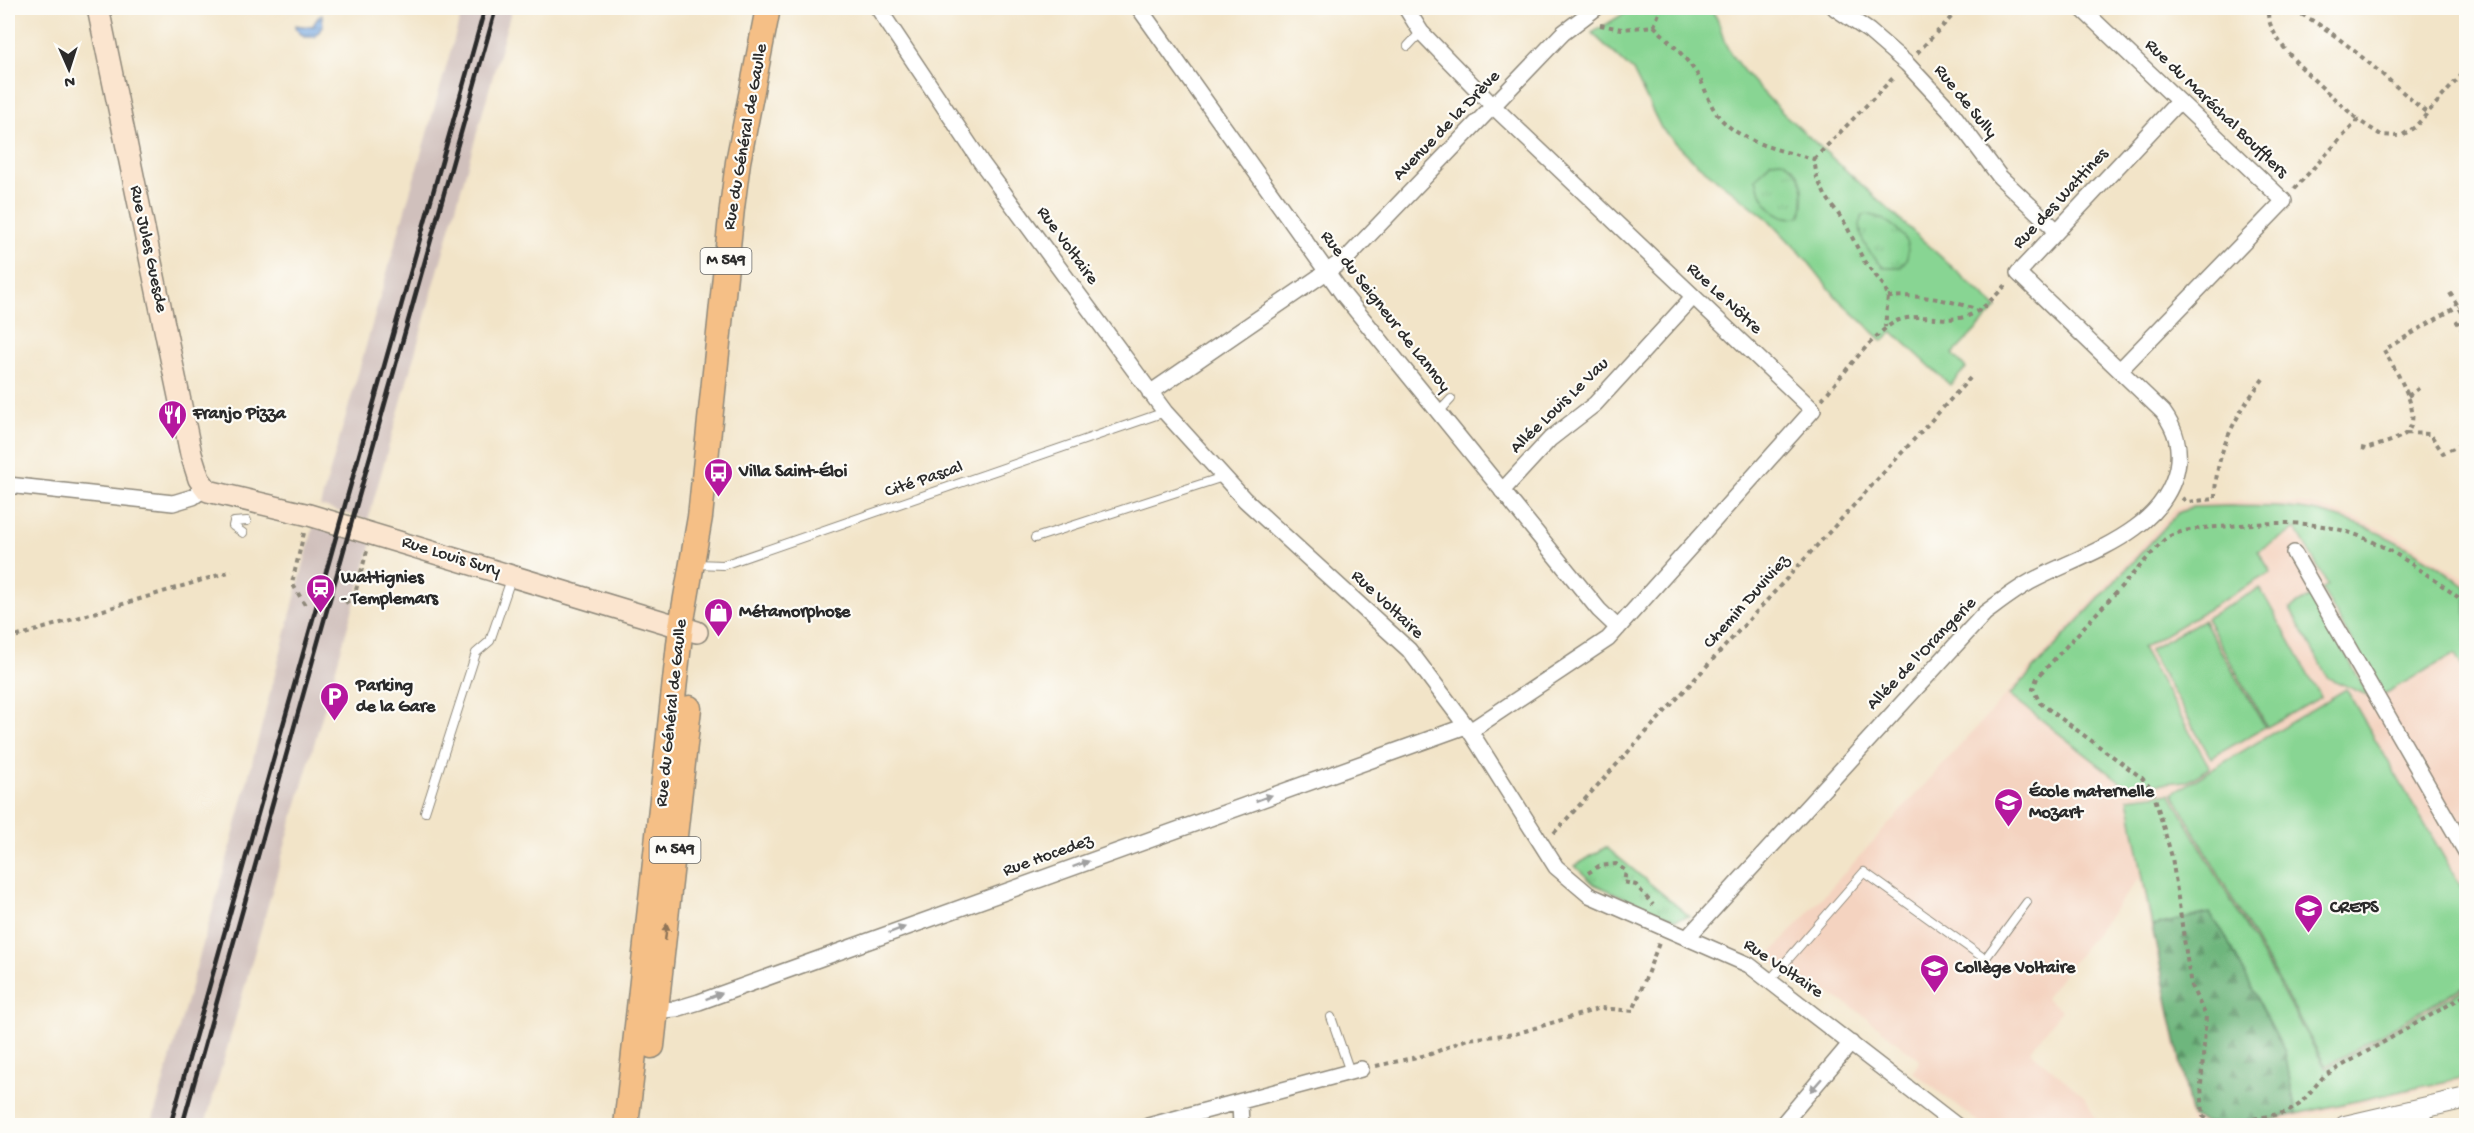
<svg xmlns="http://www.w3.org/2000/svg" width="2474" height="1133" viewBox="0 0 2474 1133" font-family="'Gochi Hand',sans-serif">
  <defs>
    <pattern id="forest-firs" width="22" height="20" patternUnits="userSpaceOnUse" patternTransform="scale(1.5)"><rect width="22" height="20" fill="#6eb67d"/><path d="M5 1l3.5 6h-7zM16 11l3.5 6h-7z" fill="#5b9467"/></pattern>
    <pattern id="park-tufts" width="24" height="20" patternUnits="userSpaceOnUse" patternTransform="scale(1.5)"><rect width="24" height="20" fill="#88d593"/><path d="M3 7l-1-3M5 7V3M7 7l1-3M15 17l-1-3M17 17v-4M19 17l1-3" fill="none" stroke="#76b77f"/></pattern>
    <pattern id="water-rules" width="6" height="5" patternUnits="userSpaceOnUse" patternTransform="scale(1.5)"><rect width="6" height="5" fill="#77a8e2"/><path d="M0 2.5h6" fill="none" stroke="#6289b7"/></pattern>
  </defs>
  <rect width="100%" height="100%" fill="#fdfcf7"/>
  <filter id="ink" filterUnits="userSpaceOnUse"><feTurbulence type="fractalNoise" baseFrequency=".0167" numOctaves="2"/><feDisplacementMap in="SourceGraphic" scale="12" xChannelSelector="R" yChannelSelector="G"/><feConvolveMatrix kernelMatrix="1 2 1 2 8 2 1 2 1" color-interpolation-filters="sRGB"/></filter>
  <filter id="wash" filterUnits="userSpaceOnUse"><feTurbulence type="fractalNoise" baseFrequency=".008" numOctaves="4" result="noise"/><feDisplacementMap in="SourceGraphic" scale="24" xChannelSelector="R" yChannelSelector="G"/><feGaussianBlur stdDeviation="1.35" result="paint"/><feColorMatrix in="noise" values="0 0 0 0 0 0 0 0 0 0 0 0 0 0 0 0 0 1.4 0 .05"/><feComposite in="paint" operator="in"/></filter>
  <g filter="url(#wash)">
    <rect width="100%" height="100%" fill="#f2e4c8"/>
    <!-- built -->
    <path fill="#f4d3c0" d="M2237,501l73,3 45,14 42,18 69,43v501l-200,45h-75l-51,-248 -95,121 17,12 -32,41 56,47 12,27h-116l-69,-53 7,-12 -61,-48 -45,-29 -5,5 -42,-30 409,-450 23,-5z"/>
    <!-- railway -->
    <path fill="#d0c0bc" d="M463,8h49l-144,512 -48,-14z
      M314,524l58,18 -167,583 -54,1 74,-259z"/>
    <!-- grass -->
    <path fill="#88d593" stroke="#5a805f" stroke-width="1.5" d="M1633,8h76c12,11 10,22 17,37 11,23 39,49 57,68l214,195 -44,46 13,14 -16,17 -57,-53 -10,9 -46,-43 -32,-40 -37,-39 -72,-56 -35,-35 -28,-57 -41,-38z
      M2232,506c24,1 50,0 74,4 54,8 118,43 160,77v87l-11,-20 -73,41 -60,-106 6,-4 -32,-56 -38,22 13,21 -129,76 68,120 -22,13 -62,5 -116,-91 168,-182 14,-6z
      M2260,588l61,109 -54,30 -61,-109z
      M2312,595l57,101 -41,-18 -38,-69z
      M2203,620l62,107 -54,31 -62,-108z
      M2346,689l120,206v90l-140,81 -153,-273z
      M2170,793l156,276 140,-81v89l-170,37 -11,-62 -62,-120 -14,-19 -57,13 -24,-128z"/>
    <!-- forest -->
    <path fill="url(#forest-firs)" stroke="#4c7054" stroke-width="1.5" d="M2209,913l14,19 62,120 11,62c-33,7 -74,19 -104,3l-40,-191z"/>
    <!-- park -->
    <path fill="url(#park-tufts)" stroke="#5a805f" stroke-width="1.5" d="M1781,160c24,10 25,33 20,56 -24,8 -40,-16 -45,-37l15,-18z
      M1867,214c23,4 55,29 34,53h-18c-15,-15 -26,-28 -22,-50z
      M1606,847l83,69 -14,4 -81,-36 -19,-18z"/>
    <!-- water -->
    <path fill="url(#water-rules)" stroke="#516a86" stroke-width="1.5" d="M322,15l1,11 -8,11h-11l-9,-9v-3l17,2 7,-11z"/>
  </g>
  <g filter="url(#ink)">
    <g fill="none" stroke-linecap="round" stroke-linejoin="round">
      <defs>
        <path id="service" d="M1408,46l13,-14
          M1439,412l12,-13
          M243,533l-10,-7 1,-4 13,-1
          M1035,538l188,-61
          M695,564l28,1 442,-153
          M425,812l51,-159 14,-12 21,-62
          M1770,980l94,-108 121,87 42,-57
          M1331,1017l19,55"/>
        <path id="minor" d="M878,8l103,154 184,250 80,88 164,150 61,81 86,136 33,28 160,70 208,161
          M1139,8l203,285 257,317 19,18
          M1406,8l15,24 73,75 319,303 -205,229 -138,92
          M1835,8l34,23 38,33 42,45 51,68 57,54
          M2081,8l203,193 -164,169
          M1150,393l198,-136 215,-224 33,-25
          M8,485l165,18 20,-6 12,-9
          M1502,491l48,-52 45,-35 98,-107
          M2294,553l172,299
          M1687,938l298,-325c15,-11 29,-22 45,-31 52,-28 133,-48 147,-114 4,-21 -1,-38 -14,-56l-145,-139 161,-172
          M650,1011l26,-2 23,-7 767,-276
          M1240,1103l1,23
          M2419,1109l9,17
          M1148,1126l213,-57
          M1781,1126l70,-83"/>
        <path id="tertiary" d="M2345,1126l121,-28"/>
        <path id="secondary" d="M98,8l93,446 8,25 9,12 101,24 388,117"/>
        <path id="primary" d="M652,1046l37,-338
          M626,1126l55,-500 19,-109 32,-309 6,-46 30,-154"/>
      </defs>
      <!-- service casing -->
      <use href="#service" stroke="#8e887a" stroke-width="10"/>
      <!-- minor casing -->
      <use href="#minor" stroke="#8e887a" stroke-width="18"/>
      <!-- tertiary casing -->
      <use href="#tertiary" stroke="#8e887a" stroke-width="22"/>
      <!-- secondary casing -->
      <use href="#secondary" stroke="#8e887a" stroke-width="24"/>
      <!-- primary casing -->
      <use href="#primary" stroke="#8e887a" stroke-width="27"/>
      <!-- path -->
      <path stroke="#8e887a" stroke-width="4" stroke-dasharray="4.5 4.5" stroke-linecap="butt" d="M2276,8l-8,7c4,34 65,81 90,105
        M2285,8c38,9 109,78 142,105
        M1600,25l22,4 32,-3 7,-18
        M1654,26c15,15 31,30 43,48 11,17 11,33 27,48 24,23 59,29 90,37l3,19 8,17 21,30 18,36 21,26 3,10 -3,30
        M1917,53l43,-45
        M1814,159l81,-83
        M2294,189l64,-69 23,15 20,1 14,-9 51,-57
        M2450,293l15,24
        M1888,297c32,-3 63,3 93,14
        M2466,316l-9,6 9,14
        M2408,396l14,-10
        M1822,399c17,-19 55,-71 77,-79 12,-4 26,-3 37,-2 38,4 46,-9 71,-34
        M2406,433l24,1 13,19 15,-7
        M2361,448l5,1c11,-4 29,-8 39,-15 22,-18 -11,-65 -21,-84l74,-44
        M2182,498l5,4 28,-3c0,-47 20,-83 48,-120
        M304,533l-12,50 13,22
        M345,603l9,-6 13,-46
        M2466,603c-88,-65 -121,-89 -235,-77 -21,2 -48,1 -66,13l-128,139 -4,11 7,14 102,75 11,13 19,66 19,129 15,30 -5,69 2,31 9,7 11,2 65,-13 12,-8 24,-28 142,-81
        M8,639l224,-68
        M1554,833l418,-457
        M1588,873l11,-7 17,-2 10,7 -2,11 12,3 17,20
        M1376,1066l55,-12 36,-15 48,-5 86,-26 32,3 26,-68"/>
      <!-- service -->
      <use href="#service" stroke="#fff" stroke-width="8"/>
      <!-- minor -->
      <use href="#minor" stroke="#fff" stroke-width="15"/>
      <!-- tertiary -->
      <use href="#tertiary" stroke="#fff" stroke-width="20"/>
      <!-- secondary -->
      <use href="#secondary" stroke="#fbe5cf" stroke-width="21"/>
      <!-- primary -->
      <use href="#primary" stroke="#f5bf86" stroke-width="24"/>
      <!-- rail -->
      <path stroke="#2b2b2b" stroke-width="4.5" d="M170,1126l315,-1118
        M182,1126l314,-1118"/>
    </g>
    <!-- one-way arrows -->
    <defs><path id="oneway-solid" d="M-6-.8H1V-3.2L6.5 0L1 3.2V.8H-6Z" transform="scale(1.5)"/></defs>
    <g fill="#a0a0a0">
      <use href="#oneway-solid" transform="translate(1264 798) rotate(-20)"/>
      <use href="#oneway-solid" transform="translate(1081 864) rotate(-20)"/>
      <use href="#oneway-solid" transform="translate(897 930) rotate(-20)"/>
      <use href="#oneway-solid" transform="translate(714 996) rotate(-20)"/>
      <use href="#oneway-solid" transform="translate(1816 1085) rotate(131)"/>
    </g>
    <use fill="#907558" href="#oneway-solid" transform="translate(666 932) rotate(-84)"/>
  </g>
  <!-- icons -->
  <defs>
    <symbol id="restaurant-pin" viewBox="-11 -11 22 30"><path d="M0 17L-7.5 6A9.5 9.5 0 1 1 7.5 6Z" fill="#b5179e" stroke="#fdfcf7"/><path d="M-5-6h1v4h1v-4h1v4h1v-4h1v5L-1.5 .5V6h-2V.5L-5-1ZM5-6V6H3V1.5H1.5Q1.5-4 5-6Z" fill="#fff"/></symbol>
    <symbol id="bus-pin" viewBox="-11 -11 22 30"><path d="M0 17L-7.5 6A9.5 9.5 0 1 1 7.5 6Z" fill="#b5179e" stroke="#fdfcf7"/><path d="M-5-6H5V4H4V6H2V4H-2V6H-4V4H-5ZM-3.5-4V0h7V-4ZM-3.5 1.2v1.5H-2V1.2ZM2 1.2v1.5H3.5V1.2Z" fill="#fff"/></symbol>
    <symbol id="station-pin" viewBox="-11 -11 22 30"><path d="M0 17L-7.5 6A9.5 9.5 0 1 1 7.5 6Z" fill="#b5179e" stroke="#fdfcf7"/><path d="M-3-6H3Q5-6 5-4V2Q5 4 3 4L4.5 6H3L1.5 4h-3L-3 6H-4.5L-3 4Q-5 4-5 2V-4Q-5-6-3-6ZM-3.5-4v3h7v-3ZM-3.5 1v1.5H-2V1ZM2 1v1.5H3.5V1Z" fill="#fff"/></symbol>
    <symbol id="shop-pin" viewBox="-11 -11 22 30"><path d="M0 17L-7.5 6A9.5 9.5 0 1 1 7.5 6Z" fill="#b5179e" stroke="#fdfcf7"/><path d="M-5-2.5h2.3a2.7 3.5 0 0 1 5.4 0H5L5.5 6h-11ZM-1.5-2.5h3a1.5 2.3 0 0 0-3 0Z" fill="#fff"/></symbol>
    <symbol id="parking-pin" viewBox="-11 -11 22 30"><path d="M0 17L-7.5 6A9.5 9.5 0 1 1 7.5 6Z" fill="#b5179e" stroke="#fdfcf7"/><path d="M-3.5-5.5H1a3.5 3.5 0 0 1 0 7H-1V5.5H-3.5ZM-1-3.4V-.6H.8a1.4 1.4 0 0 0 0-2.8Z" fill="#fff"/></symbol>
    <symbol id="school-pin" viewBox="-11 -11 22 30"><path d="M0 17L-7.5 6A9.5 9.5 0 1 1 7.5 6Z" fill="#b5179e" stroke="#fdfcf7"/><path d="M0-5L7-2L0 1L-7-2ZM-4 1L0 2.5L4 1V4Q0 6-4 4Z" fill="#fff"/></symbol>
    <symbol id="university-pin" viewBox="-11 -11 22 30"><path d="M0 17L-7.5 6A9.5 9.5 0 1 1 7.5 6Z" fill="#b5179e" stroke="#fdfcf7"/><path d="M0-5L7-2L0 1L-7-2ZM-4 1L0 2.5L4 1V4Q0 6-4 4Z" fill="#fff"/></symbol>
  </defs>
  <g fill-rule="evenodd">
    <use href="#restaurant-pin" x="156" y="398" width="33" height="45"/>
    <use href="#bus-pin" x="702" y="456" width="33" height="45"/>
    <use href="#station-pin" x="304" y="572" width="33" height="45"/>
    <use href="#shop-pin" x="702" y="596" width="33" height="45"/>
    <use href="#parking-pin" x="318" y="680" width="33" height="45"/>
    <use href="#school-pin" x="1992" y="786" width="33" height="45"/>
    <use href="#university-pin" x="2292" y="892" width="33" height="45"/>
    <use href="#school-pin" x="1918" y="952" width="33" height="45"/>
  </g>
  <g text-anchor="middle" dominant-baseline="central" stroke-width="4.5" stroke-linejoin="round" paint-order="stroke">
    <!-- shield labels -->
    <g fill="#fdfcf7" stroke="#6a6a68" stroke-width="1.5">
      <rect x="700.5" y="248" width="51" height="26" rx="4.5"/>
      <rect x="649.5" y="837" width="51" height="26" rx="4.5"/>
    </g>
    <g font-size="16" font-weight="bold" fill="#2b2b2b">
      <text x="726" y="261">M 549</text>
      <text x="675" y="850">M 549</text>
    </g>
    <!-- street labels -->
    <g font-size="18" fill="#2b2b2b" stroke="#fdfcf7">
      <text transform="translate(1965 102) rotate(51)">Rue de Sully</text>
      <text transform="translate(2216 109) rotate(44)">Rue du Maréchal Boufflers</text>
      <text transform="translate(1447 126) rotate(-46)">Avenue de la Drève</text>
      <text transform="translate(746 137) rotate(-80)">Rue du Général de Gaulle</text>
      <text transform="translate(2061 199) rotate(-47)">Rue des Wattines</text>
      <text transform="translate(1067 246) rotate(54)">Rue Voltaire</text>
      <text transform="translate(148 249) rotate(78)">Rue Jules Guesde</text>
      <text transform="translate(1724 299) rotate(43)">Rue Le Nôtre</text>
      <text transform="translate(1385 312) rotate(52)">Rue du Seigneur de Lannoy</text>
      <text transform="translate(1560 406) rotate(-44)">Allée Louis Le Vau</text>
      <text transform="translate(924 480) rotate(-19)">Cité Pascal</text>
      <text transform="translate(451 557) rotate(17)">Rue Louis Sury</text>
      <text transform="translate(1747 602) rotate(-48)">Chemin Duviviez</text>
      <text transform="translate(1387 605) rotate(43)">Rue Voltaire</text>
      <text transform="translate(1922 654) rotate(-46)">Allée de l'Orangerie</text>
      <text transform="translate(672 713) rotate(-84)">Rue du Général de Gaulle</text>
      <text transform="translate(1048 856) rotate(-20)">Rue Hocedez</text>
      <text transform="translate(1783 969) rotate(34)">Rue Voltaire</text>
    </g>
    <!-- poi labels -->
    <g font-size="18" font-weight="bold" fill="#2b2b2b" stroke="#fdfcf7" text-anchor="start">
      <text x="193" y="414">Franjo Pizza</text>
      <text x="739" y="472">Villa Saint-Éloi</text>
      <text x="341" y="578">Wattignies<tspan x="341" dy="21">- Templemars</tspan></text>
      <text x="739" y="612">Métamorphose</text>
      <text x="356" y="686">Parking<tspan x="356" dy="21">de la Gare</tspan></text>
      <text x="2029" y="792">École maternelle<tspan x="2029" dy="21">Mozart</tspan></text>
      <text x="2330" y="908">CREPS</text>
      <text x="1955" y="968">Collège Voltaire</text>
    </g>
  </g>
  <!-- margin -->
  <rect width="2474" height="1133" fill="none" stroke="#fdfcf7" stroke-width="30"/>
  <!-- north arrow -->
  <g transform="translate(69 69) rotate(177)" stroke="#fdfcf7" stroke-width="4.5" paint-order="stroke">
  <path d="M0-4.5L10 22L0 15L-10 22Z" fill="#2b2b2b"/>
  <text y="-9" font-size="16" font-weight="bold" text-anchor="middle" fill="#2b2b2b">N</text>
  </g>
</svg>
